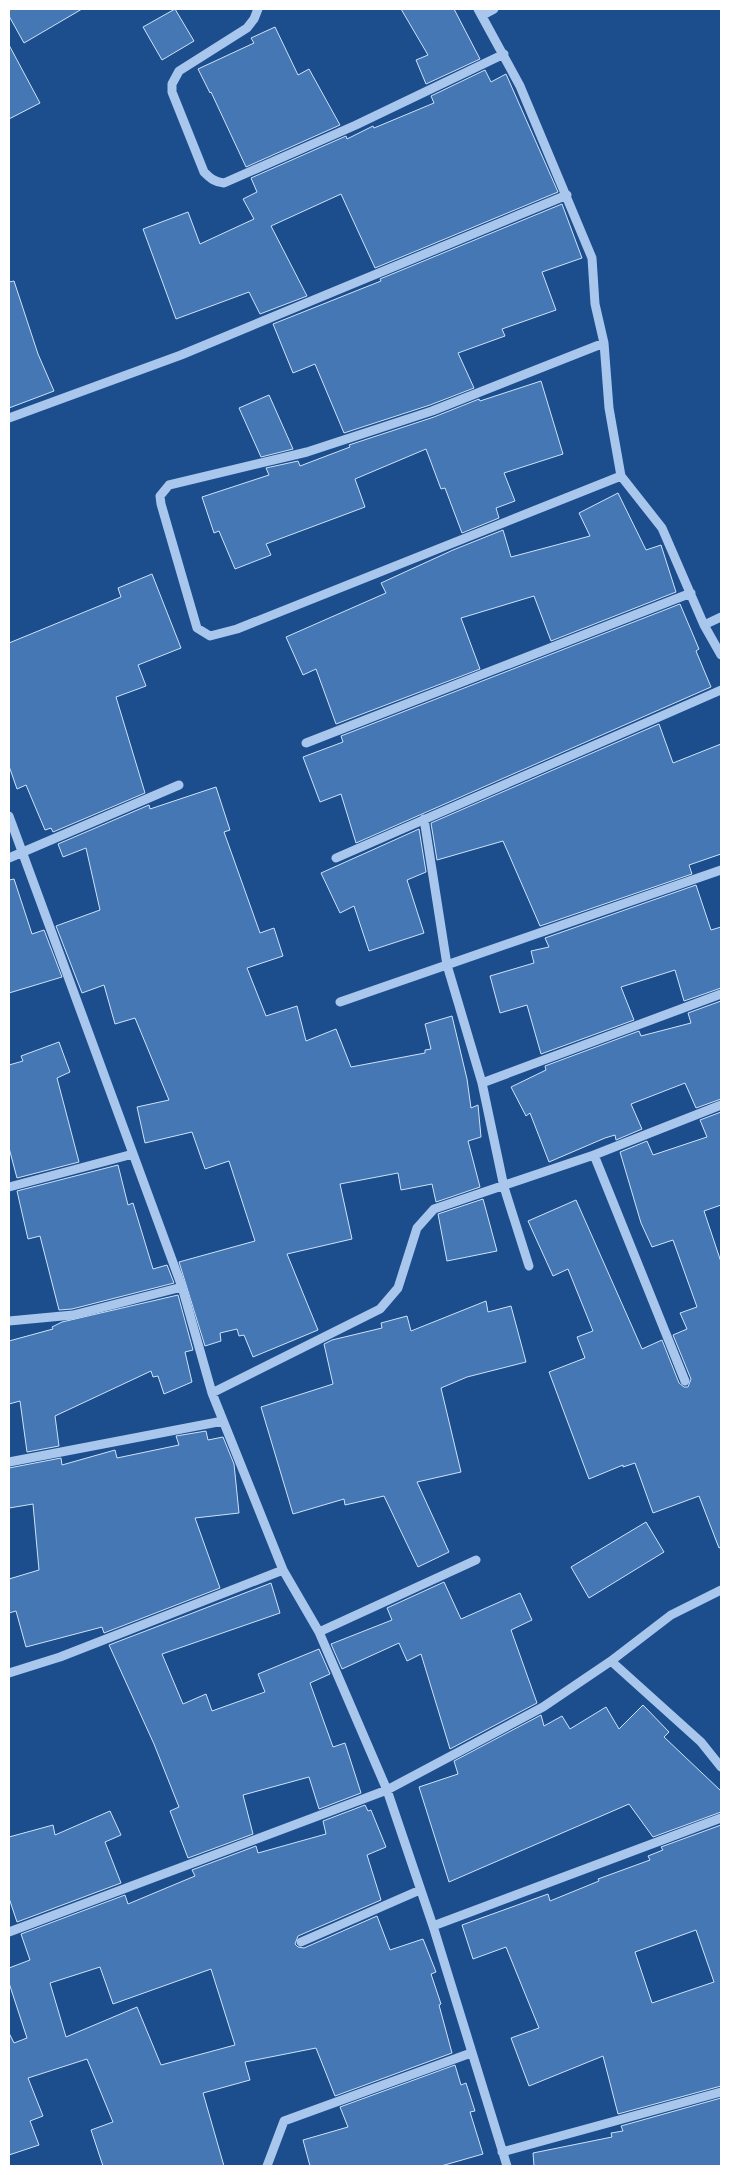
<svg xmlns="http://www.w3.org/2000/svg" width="730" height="2175" viewBox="0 0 730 2175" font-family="Barlow,sans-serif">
  <rect width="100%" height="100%" fill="#1c4d8c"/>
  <!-- building -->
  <path fill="#4477b4" stroke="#cee2f9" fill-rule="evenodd" d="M9,9h73l-58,34 -15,-27z
    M175,9l19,32 -32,19 -19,-33z
    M401,9h53l26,50 -54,25 -10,-24 12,-5z
    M275,27l23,48 11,-6 31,56 -94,42 -35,-75 -1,1 -12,-24 56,-26 -3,-5z
    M9,45l31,58 -31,16z
    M485,70l6,12 15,-8 52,118 -183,76 -34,-74 -70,32 36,70 -47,18 -11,-22 -73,27 -33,-90 45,-17 12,32 54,-25 -11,-20 14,-7 -6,-14 95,-42 1,3 26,-13 1,2 60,-25 -3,-7z
    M562,204l20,54 -40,14 14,38 -54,19 3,7 -47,17 16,35 -44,17 -86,28 -29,-69 -22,9 -20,-49 108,-43 -1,-2z
    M14,281l24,73 16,37 -45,17v-126z
    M541,381l22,73 -59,19 11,28 -19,7 3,10 -37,15 -17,-45 -4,1 -15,-40 -71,30 10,28 -99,37 5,11 -36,14 -16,-38 -5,2 -12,-36 67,-22 -3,-7 32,-7 2,5 50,-19 -1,-2 85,-28 45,-18 1,2z
    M269,395l24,54 -32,8 -22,-49z
    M618,493l28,57 15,-5 15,47 -125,49 -17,-45 -73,22 19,51 -144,55 -20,-55 -13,6 -17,-38 100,-44 -5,-10 72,-33 50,-20 8,27 79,-21 -11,-23z
    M152,574l29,74 -43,17 8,21 -30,11 29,96 -92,39 -2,-4 -6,2 -19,-45 -9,4 -8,-23v-123l112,-46 -3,-9z
    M680,604l19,45 -3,2 15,36 -355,156 -15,-49 -21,8 -17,-45 40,-15 -2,-6z
    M659,724l14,39 48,-19v110l-32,11 3,9 -152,52 -37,-85 -66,19 -6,-37z
    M216,787l14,43 -6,2 36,101 14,-5 9,28 -36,12 19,48 31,-10 9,35 30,-12 15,38 74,-14v-3l6,-1 -6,-25 27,-8 15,63 4,29 7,-3 3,32 -13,4 12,46 -44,15 -4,-18 -31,6 -3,-17 -58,11 12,55 -65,15 31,76 -65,27 -9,-22 -5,1 -2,-7 -17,4 1,8 -16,5 -26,-84 76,-21 -26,-80 -24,8 -13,-37 -47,11 -8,-36 32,-7 -34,-82 -20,6 -11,-39 -22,8 -26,-67 44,-16 -14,-62 -23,9 -5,-13 91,-39 1,4z
    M419,829l7,43 -19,8 17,53 -55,18 -15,-45 -14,7 -19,-40z
    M14,879l18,55 12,-4 18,47 -53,16v-113z
    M696,885l15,45 10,-3v61l-37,13 -9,-31 -54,17 13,33 -93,34 -14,-49 -27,8 -10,-37 44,-13 -3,-12 18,-4 -4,-9z
    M721,1001v98l-25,9 -11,-25 -54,21 11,25 -26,11 -1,-5 -10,3 -56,24 -19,-49 -4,3 -15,-29 35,-17 -1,-4 94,-35 2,5 50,-13 -3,-10z
    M59,1042l11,30 -13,6 22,84 -62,16 -8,-30v-83l14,-4 -2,-5z
    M721,1112v93l-17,6 17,51v285l-2,1 -20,-52 -46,17 -18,-50 -12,4v-2l-34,14 -40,-107 36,-14 -8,-21 16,-6 -25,-62 -15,7 -25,-55 48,-21 66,149 20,-9 17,43 5,4h4l3,-8 -18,-44 14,-6 -7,-16 17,-6 -24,-67 -21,7 -11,-24 -21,-71 27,-11 6,14 54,-18 -7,-17z
    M118,1165l10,40 5,-2 20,66 14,-4 7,18 -102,26 -13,1 -19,-74 -12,3 -11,-48z
    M483,1199l14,52 -50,10 -9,-47z
    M178,1295l15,55 -8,2 7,30 -28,12 -6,-18 -5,1 -2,-6 -96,45 4,30 -32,6 -7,-51 -11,3v-63l44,-12 -1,-2 10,-5z
    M486,1301l2,11 23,-6 15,56 -59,15 -26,11 20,84 -44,10 32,70 -31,15 -34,-71 -39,9 -1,-6 -51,15 -32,-107 72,-23 -9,-40 8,-4 50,-12 -1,-5 26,-7 4,15z
    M206,1431l2,9 15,-3 11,27 5,49 -44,5 25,70 -116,45 -2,-6 -76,20 -10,-36 -7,2v-34l30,-9 -6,-66 -24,4v-40l52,-10 1,7 53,-15 2,8 62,-13 -3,-9z
    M646,1522l18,30 -75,46 -18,-31z
    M444,1582l17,37 59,-26 12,27 -21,10 26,73 -87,46 -29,-95 -14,7 -8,-18 -57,26 -11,-25 61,-24 -5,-12z
    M271,1583l9,30 -118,41 21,50 23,-10 6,17 53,-19 -7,-18 61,-25 11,25 -20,9 23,64 12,-4 16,50 -42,16 -10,-32 -66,18 10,39 -65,24 -18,-47 9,-4 -25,-63 -45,-99z
    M643,1705l26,27 -5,5 57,54v21l-68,25 -24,-33 -180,78 -30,-95 39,-13 -4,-13 87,-46 3,11 18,-10 8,13 36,-22 13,22z
    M365,1805l3,6 3,-1 15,37 -19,8 14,45 -83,36 -3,8 3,3 6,1 73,-32 13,34 33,-11 13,33 -5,2 10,30 -2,1 13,48 -117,43 -19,-48 -71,14 5,18 -47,13 21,73h-121l-12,-36 22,-8 -26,-63 -59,19 15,38 -13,5 9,24 -30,10v-122l5,10 13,-5 -18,-55v-15l21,-8 -9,-26 104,-39 3,9 67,-28 -3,-6 64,-24 2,7 68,-19 -3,-13zM100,1967l13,37 98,-35 24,76 -74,20 -24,-58 -71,30 -16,-54z
    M110,1811l11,24 -16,7 16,41 -104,39 -8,-24v-61l44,-12 2,10z
    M721,1825v261l-103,28 -15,-58 -74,30 -18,-48 28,-10 -33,-81 -33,12 -11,-34 86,-31 2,7 49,-20 -1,-2 52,-19 -2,-4 15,-6 -2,-3zM696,1930l18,52 -62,21 -17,-51z
    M455,2065l6,20 5,-2 9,28 -5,1 13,42 -42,12h-131l-7,-26 45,-13 -8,-20z
    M721,2098v68h-187l-1,-13 79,-16 -1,-4 12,-2 -2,-5z"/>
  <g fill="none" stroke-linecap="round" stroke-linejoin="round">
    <!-- minor -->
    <path stroke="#a9c7ed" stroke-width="9" d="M258,9l-4,10 -7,9 -68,43 -7,13v8l32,80c7,7 11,10 20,11l132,-58 148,-71
      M478,9l42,77 72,172 3,46 9,39 5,65 12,68 41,52 42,97 17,30
      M483,15l11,-6
      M604,343l-172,68 -125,41 -138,33 -9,11 1,8 36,124 13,8 27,-7 384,-153
      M9,418l172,-63 386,-160
      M704,625l17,-8
      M306,743l385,-150
      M9,816l173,471 30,106 71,177 36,62 68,158 46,136 74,240
      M424,819l23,146 35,118 22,104 25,79
      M9,858l170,-73
      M336,858l385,-168
      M340,1002l381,-132
      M482,1083l239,-89
      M594,1155l91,226
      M9,1187l124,-33
      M9,1321l64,-6 109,-28
      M212,1393l168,-84 18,-21 19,-60 17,-19 160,-54 127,-50
      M9,1462l214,-41
      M319,1632l157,-72
      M611,1661l90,81 20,25
      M9,1673l51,-16 223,-87
      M433,1926l288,-108
      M9,1932l378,-142 156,-83 68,-46 60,-46 50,-25
      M301,1942l119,-52
      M502,2152l219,-60
      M267,2166l17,-45 187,-68"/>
  </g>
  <!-- border -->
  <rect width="730" height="2175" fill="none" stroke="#ffffff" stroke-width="20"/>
</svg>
